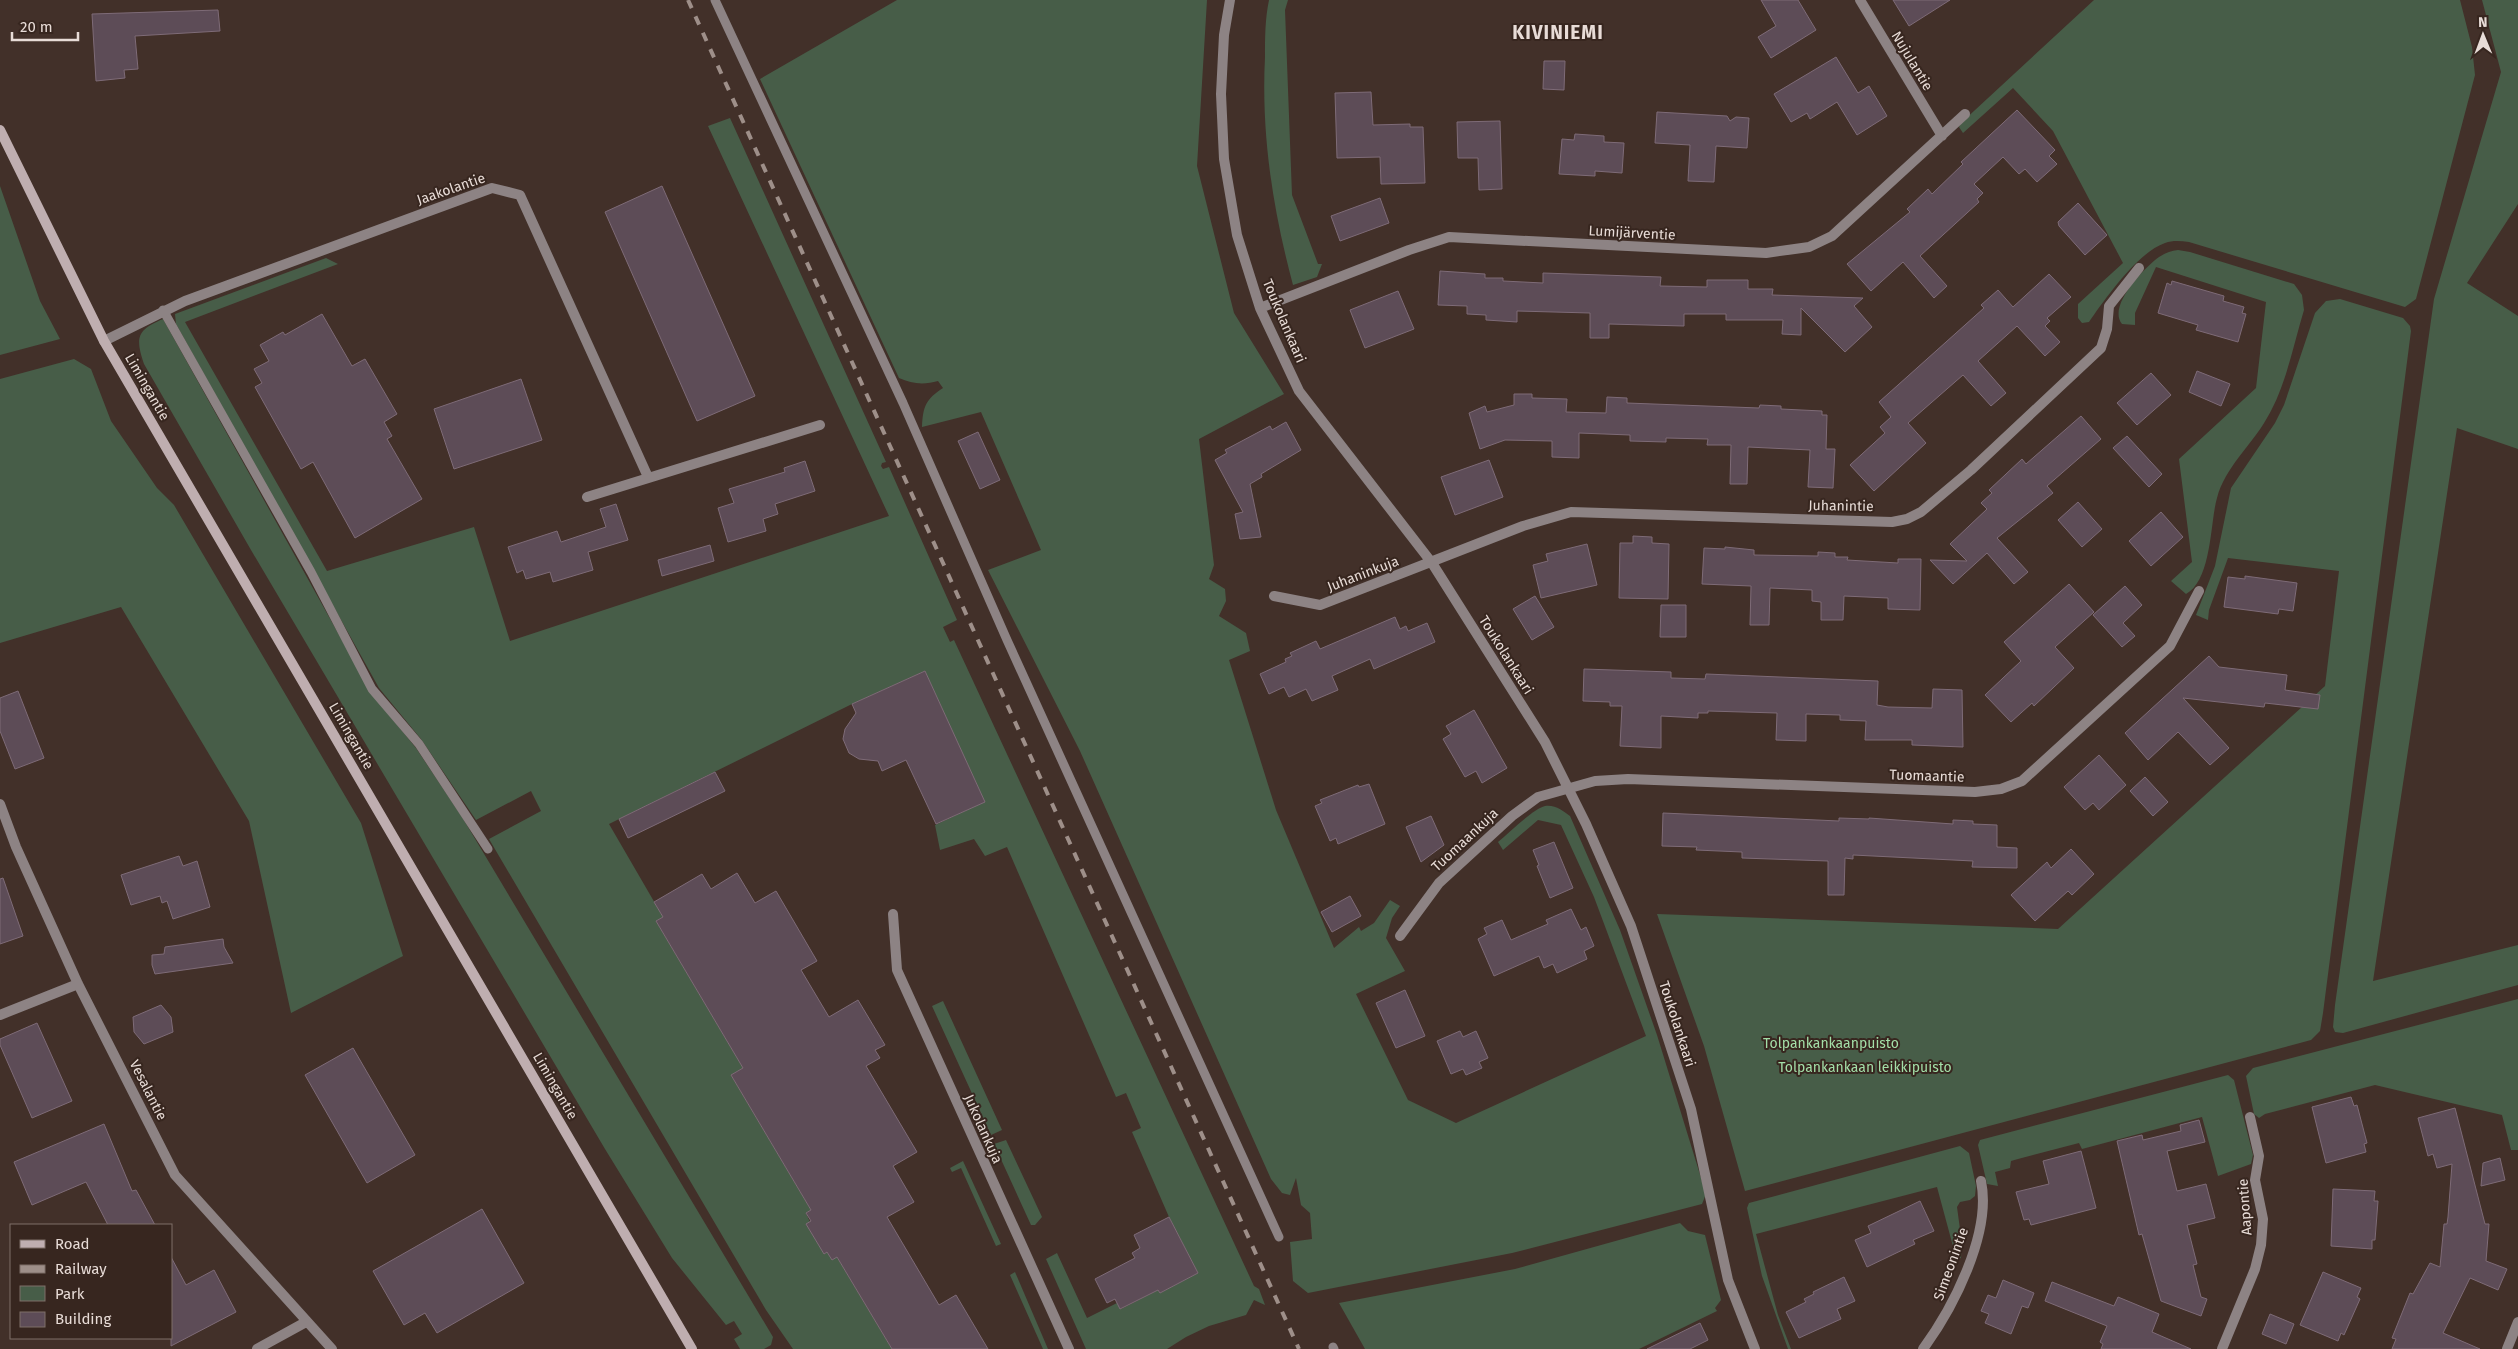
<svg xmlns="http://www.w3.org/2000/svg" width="2518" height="1349" viewBox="0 0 2518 1349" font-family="'Fira Sans',sans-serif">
  <rect width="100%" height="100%" fill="#423029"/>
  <!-- green -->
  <path fill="#475d48" d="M897,0h310l-10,166 37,147 50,81 -85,45 15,126 -5,14 16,10 1,12 -7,15 27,17 4,18 -21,9 47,150 58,138 25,-21 2,4 13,-8 16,-23 10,6 -8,12 -6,20 19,33 -49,23 52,106 48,23 190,-87 -52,-139 -33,-72 -23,-5 -35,30 -5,-8c11,-9 35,-33 47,-36 9,-2 19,5 25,10l50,114 37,105 49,159 -4,10 -190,49 -204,40 -15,-12 -3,-39 22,-3 -2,-26 -9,-8 -5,-27 -6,17 -8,-2 -11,-14 -191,-428 -92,-181 53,-20 -60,-138 -59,15c1,-21 4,-28 21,-39l-5,-7c-14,4 -26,3 -39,-3l-139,-299z
    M1269,0h19l-3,10 7,185 26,69h4l-5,13 -24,8c-20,-75 -32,-150 -28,-228 0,-19 0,-38 4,-57z
    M2094,0h366l12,47 3,28 -59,224 -11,8 -216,-65c-8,-1 -16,-2 -24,1 -27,9 -60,56 -76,79l-7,1 -4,-5v-14l45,-41 -70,-132 -40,-43 -50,45 -4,-6 2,-4z
    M2482,0h36v204l-51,79 51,33v133l-61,-21 -84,553 145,-36v40l-175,48 -8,-1 -2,-5 2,-22 99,-706 67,-227z
    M730,118l156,344 -4,1 -1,3 2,3 6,-2 68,153 -14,7 7,15 4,-2 300,646 5,3 6,16 -11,-5 -8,15 -37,11 -23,11 -19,12h-81l-40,-90 11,-6 30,65 30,-15 4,6 37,-19 2,3 38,-20 -29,-56 -37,-85 9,-4 -15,-35 -10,4 -109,-250 -22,9 -11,-17 -34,11 -5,-25 49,-23 -59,-131 -73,33 -243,120 54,93 -7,4 87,147 -12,7 80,135 -5,3 18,41 3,-2 10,5 55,92h-99l-27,-39 -277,-471 52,-28 -10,-20 -55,29 -55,-81 -42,-51 -203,-364 -1,-10 151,-56 12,6 -153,58 142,249 147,-44 36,114 379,-125 -181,-390z
    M0,186l40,115 20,38 -60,16z
    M2178,250l12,2 104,32 8,11 2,15c-11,36 -18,76 -37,108 -15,27 -42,49 -50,80 -7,24 -5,82 -31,96l-15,-13 21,-19 -13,-103 77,-71 10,-86 -110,-35 -21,46v12l-13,-1c-15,-18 23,-57 37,-67 6,-4 12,-6 19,-7z
    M2340,299l63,19 7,8 1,5 -88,682 -3,18 -9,9 -566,151 -41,-145 -47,-132 401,15 267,-243 14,-115 -111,-13 -19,52 -1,10 -12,-5 19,-49 16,-78 44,-65 9,-18 31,-92 11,-12z
    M163,319l209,375 44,54 46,69 311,520 -2,8 -7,4h-24l-6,-10 8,-5 -8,-13 -8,4 -54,-67 -67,-109 -354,-599 -107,-186c-9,-27 -7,-34 19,-45z
    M74,359l17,10 20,52 46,67 17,17 187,318 42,133 -112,57 -42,-192 -128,-214 -121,36v-264z
    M2518,999v151h-7l-9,-35 -127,-30 -110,29 -6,4 -5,-4 -8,-38 7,-8z
    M943,1001l59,129 -11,5 -59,-129z
    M2228,1075l6,5 19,75 -2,9 -33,12 -16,-59 -120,32 -3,-6 -61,16 -7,2 -1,7 -15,4 3,14 -11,-2 -9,-39 2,-5z
    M1006,1140l36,77 -7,8h-4l-37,-81z
    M1960,1146l9,7 7,33 -1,10 -5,4 -10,2 -3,5 5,37 -1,14 -5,2 -4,-6 2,-4 -17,-63 -181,47 22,81 13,34h-3l-26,-73 -15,-68 2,-5z
    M963,1161l38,83 -5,2 -35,-78 -9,4 -2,-4z
    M1680,1223l8,8 17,4 16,65 -6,8 2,3 -78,38h-274l-26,-46 176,-34z
    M1015,1272l33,77h-5l-33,-74z"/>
  <!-- building -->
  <path fill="#5d4c57" stroke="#7e6b77" d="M1761,0h37l18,30 -45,28 -13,-21 18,-11z
    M1893,0h57l-41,26z
    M218,10l2,21 -85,5 3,33 -14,1 1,8 -29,3 -4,-67z
    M1836,57l22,36 11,-7 18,30 -30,19 -20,-33 -27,17 -3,-6 -16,9 -17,-28z
    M1544,61h21l-1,29 -21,-1z
    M1371,92l2,33 37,-1v3h13l2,56 -44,1 -1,-27 -43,1 -2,-65z
    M2017,110l38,40 -6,6 8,8 -20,18 -12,-13 -6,5 -16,-17 -29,27 9,9 -6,6 2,3 -59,54 27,30 -13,12 -31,-36 -32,29 -24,-27 63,-52 -3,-3 21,-20 4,5 31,-30 -2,-2z
    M1657,112l70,4 3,5 6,-4 13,1 -2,30 -31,-2 -2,36 -26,-1 2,-36 -35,-2z
    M1500,121l2,68 -23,1 -1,-32h-20l-1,-36z
    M1575,134l29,2v6l20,1 -2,30 -27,-2v5l-36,-2 3,-35 12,1z
    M662,186l93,210 -58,25 -92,-209z
    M1380,198l9,25 -49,18 -9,-25z
    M2078,203l29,32 -22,20 -26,-29 -1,-4z
    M1440,271l45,3v4h18v3l40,2v-10l118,4 -1,9 47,1v-7h41v9h25l-1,6 91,3 -9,8 18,21 -27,25 -44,-44v27l-19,-1 1,-14h-57v-6h-42v12l-75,-2v14h-19v-25l-73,-2v11l-31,-2v-5l-19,-1v-8l-29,-1z
    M2049,274l22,23 -24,21 3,3 -5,5 15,16 -15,14 -28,-30 -39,35 28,32 -15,13 -28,-31 -55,48 18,20 -52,48 -24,-26 35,-32 -5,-6 11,-10 -12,-15 105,-94 -3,-3 17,-15 15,17z
    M2172,281l52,15 -1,5 21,6 -2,6 4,1 -8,28 -42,-12 2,-5 -40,-12 9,-30 4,2z
    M1398,291l16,38 -49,19 -15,-38z
    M322,314l30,52 13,-7 32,55 -13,8 8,14 -5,3 35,60 -67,39 -42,-76 -12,7 -46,-82 7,-4 -8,-14 15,-8 -9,-16 23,-13 2,3z
    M2197,371l33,13 -9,22 -32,-14z
    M2151,373l20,22 -34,30 -20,-22z
    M521,379l21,61 -88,29 -20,-60z
    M1514,394h18v4l35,1 -1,13 40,1 1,-16 20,1v5l132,5 1,-3 21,1v3l41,2v4h5l-1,34h9l-2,39 -25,-1 2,-37 -62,-3 -1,37h-17l1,-39h-24l1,-6 -42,-1v4l-36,-1v-6l-51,-2v25l-27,-1v-16l-47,-1 -25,9 -11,-36 16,-7 2,6 27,-7z
    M2081,416l20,23 -54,47 6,7 -56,45 31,34 -14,12 -27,-31 -34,31 -23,-24 37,1 -17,-17 37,-35 -6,-6 11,-10 -3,-3 33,-31 4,5z
    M1286,422l15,28 -40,24 1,3 -12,7 11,53 -21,2 -5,-25 8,-2 -28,-52 12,-7 -2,-3 45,-24 2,4z
    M978,432l22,48 -20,9 -22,-48z
    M2127,436l35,38 -13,13 -36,-39z
    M1489,460l14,37 -48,18 -14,-38z
    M805,461l10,30 -40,13 3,10 -15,5 3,12 -38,11 -10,-34 16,-5 -5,-14 56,-17 -1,-4z
    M2078,502l24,27 -20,18 -24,-27z
    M616,504l12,36 -40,12 5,18 -40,12 -3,-10 -24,7 -3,-9 -6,3 -9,-26 49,-16 4,11 45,-15 -6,-18z
    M2161,512l22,25 -32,29 -22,-25z
    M1633,536l19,1v6l17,1 -1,55 -49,-1 1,-55h13z
    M1587,544l10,41 -56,13 -8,-33 15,-4 -2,-7z
    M710,545l4,16 -52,15 -4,-16z
    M1725,547l29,3v5l64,1v-4l17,1v4h13l-1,3 51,3v-4h23l-1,51 -32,-1v-11l-44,-2 -1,24h-22v-18l-9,-1v-11l-42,-2 -1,37h-19l1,-39 -49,-2 2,-36 21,1z
    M2245,576l52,7 -4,28 -14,-2 -1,5 -54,-7 4,-30 17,2z
    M2069,584l25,28 -39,35 19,21 -40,38 -2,-3 -21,19 -26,-27 36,-34 -17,-19z
    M2125,586l17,19 -19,18 12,13 -13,11 -29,-32z
    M1535,596l19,31 -22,13 -19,-31z
    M1661,605h25v32h-26z
    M1395,617l5,12 6,-3 2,5 19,-8 8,19 -61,27 -4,-10 -38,17 6,14 -26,11 -6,-12 -17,8 -5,-10 -15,7 -9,-20 26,-12 -1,-3 7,-3 -2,-3 26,-12 4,8z
    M2209,656l10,11 68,8 -2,15 35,5 -2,14 -53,-6 -1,4 -81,-9 46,50 -19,17 -32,-33 -30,28 -23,-27z
    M1584,669l87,3v6l34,1 1,-5 172,7 -1,24 11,2 44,1 1,-19 29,1 1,57 -51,-2v-5h-47l1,-19 -26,-1v-5l-34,-1v27l-30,-1 1,-27 -69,-2v2h-10v5l-37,-2v32l-41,-2 2,-40h-12v-4l-27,-1z
    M925,671l60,131 -49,22 -30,-64 -24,11 -4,-10 -19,-2 -10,-6 -6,-14 2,-10 11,-16 -4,-9z
    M18,691l26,67 -29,11 -15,-38v-33z
    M1474,710l33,58 -25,15 -6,-12 -11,6 -22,-38 8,-5 -5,-8z
    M2099,755l27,30 -27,25 -6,-7 -8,7 -21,-23z
    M715,772l10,19 -97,47 -9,-19z
    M2145,777l23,25 -15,14 -23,-25z
    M1369,784l16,40 -47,20 -2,-6 -6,3 -15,-35 7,-3 -2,-3 38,-15 1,2z
    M1663,813l176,8v-3l30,1v-1l84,6v-4l20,1v3l24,1v22l20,1v20l-45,-1 1,-6 -120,-6v4l-8,-1 -1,37h-16v-34l-86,-3v-6l-46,-2 1,-3 -35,-1z
    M1431,816l13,29 -23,17 -15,-35z
    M1554,842l19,46 -23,10 -13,-32 2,-1 -6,-15z
    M2071,849l23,25 -22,21 -4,-4 -33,30 -24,-26 36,-33 4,6z
    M179,856l4,10 14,-5 13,46 -37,12 -6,-18 -5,2 -2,-7 -29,9 -10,-30z
    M737,873l18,30 21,-12 41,70 -16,9 28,47 29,-17 27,45 -10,5 5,8 -14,8 51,86 -24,14 21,36 -27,15 52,88 17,-10 32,54h-96l-55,-92 -5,3 -5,-8 -3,2 -18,-30 5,-3 -5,-8 5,-3 -80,-135 12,-7 -87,-147 7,-4 -9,-15 48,-28 9,15z
    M3,878l20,58 -23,8v-65z
    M1350,896l11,20 -29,16 -11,-20z
    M1571,909l10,21 5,-3 8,19 -10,5 3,8 -30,14 -4,-9 -9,4 -5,-12 -45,20 -16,-37 9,-5 -3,-6 18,-8 9,20 37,-16 -2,-4z
    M223,939l1,8 9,16 -78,11 -3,-9v-10l12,-1 1,-7z
    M1405,990l20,46 -29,12 -20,-45z
    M161,1005l10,12 2,15 -29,12 -10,-12 -1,-15z
    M37,1023l35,78 -40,17 -32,-73v-6z
    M1460,1031l3,6 13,-6 12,27 -9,4 3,6 -16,7 -3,-6 -12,5 -14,-33z
    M353,1048l62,107 -48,28 -62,-108z
    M2351,1097l3,9 3,-1 10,38 -3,1 2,8 -40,11 -14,-56z
    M2455,1108l30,116h4l-3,37 21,8 -9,21 -28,-12 -27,55 37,16h-88l4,-10 -4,-1 18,-45 3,1 17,-31 10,4 4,-43h3l1,-7 4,-53 -15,4 -4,-14 -5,2 -10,-38z
    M2199,1120l6,22 -38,9 10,40 29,-7 9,34 -28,7 10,39 -4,1 8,32 6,2 -6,17 -40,-15 -19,-67 -3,1 -22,-94 25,-6 1,5 38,-9 -1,-6z
    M104,1124l28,67 4,-1 19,35h-47l-22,-43 -54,23 -18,-43z
    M2081,1151l15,57 -65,17 -2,-6 -5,1 -8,-28 33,-8 -6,-23z
    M2500,1158l5,22 -24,6 2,-23z
    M2333,1189l42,2 -1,10h4l-3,39h-3v9l-41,-3z
    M1920,1201l14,30 -21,9 2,4 -48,23 -12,-27 16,-7 -3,-7z
    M482,1209l42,74 -87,50 -12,-20 -21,12 -31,-54z
    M1169,1217l29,56 -38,20 -2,-3 -38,19 -5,-10 -8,4 -12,-24 40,-21 -3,-5 8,-5 -6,-13z
    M171,1257l15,28 28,-15 22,42 -65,34z
    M2323,1272l38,16 -4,9 3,2 -16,36 -3,-2 -3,8 -38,-16z
    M1844,1277l11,24 -18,8 4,10 -42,19 -13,-26 20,-10 -2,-3 10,-5 -1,-2z
    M2003,1280l31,13 -6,15 -6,-2 -11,28 -26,-11 4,-9 -8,-3 7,-16 8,3z
    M2052,1282l62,24 4,-9 41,17 -7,18 39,17h-90l2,-5 -3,-2 7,-16 -62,-25z
    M2270,1314l24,10 -8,20 -24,-10z
    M1700,1323l8,17 -18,9h-43z"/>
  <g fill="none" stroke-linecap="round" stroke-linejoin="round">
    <!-- service -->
    <path stroke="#8d8384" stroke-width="9" d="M715,0l188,403 104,237 272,597
      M163,310l148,262 61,117 47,55 69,105
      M1333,1347l1,2"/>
    <!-- minor -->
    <path stroke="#8d8384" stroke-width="10" d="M1230,0l-6,35 -3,59 3,65 13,76 23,73 39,83 133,172 113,179 41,82 45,102 60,183 37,171 27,69
      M1860,0l82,136
      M1260,308l149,-58 40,-13 317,16 43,-6 23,-11 133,-122
      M104,341l81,-40 307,-113 28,7 128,282
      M587,497l233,-72
      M1274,596l46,9 203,-79 48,-14 321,10 15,-3 14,-7 50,-42 130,-122 6,-19 2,-23 30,-38
      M0,804l16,43 62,137 97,191 157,174
      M893,914l4,56 172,379
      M1400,936l39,-53 73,-67 26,-19 57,-16 33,-2 347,13 26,-3 21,-8 148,-135 29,-55
      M0,1015l78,-31
      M257,1349l49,-27
      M1923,1349c30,-41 69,-116 58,-168
      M2222,1349l33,-80 6,-24 2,-26 -8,-39 4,-24 -9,-39
      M2507,1349l11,-27"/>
    <!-- secondary -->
    <path stroke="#bfaeb0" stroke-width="10" d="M0,130l104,211 588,1008"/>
    <!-- rail -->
    <path stroke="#9e8f89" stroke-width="4" stroke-dasharray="9 9" stroke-linecap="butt" d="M688,0l611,1349"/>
  </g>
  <g text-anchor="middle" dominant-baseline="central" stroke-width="4" stroke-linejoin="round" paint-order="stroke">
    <!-- street labels -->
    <g font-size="14" fill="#e8dcd7" stroke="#37261f">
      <text transform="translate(1912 61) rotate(59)">Nujulantie</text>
      <text transform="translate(451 189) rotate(-19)">Jaakolantie</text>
      <text transform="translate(1632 233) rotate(3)">Lumijärventie</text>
      <text transform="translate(1284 321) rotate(67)">Toukolankaari</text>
      <text transform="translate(147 387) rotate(60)">Limingantie</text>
      <text transform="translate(1841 506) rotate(1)">Juhanintie</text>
      <text transform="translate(1363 574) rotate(-21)">Juhaninkuja</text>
      <text transform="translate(1506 655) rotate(58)">Toukolankaari</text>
      <text transform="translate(351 736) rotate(60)">Limingantie</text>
      <text transform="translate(1927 776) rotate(2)">Tuomaantie</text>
      <text transform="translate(1465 840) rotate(-43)">Tuomaankuja</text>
      <text transform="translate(1677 1024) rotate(72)">Toukolankaari</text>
      <text transform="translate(555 1086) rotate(60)">Limingantie</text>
      <text transform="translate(148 1090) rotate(63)">Vesalantie</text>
      <text transform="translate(983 1129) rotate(66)">Jukolankuja</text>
      <text transform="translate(2245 1207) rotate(-94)">Aapontie</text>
      <text transform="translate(1951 1264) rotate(-70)">Simeonintie</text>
    </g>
    <!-- park labels -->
    <g font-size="14" fill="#a3dfa8" stroke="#37261f">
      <text x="1831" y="1043">Tolpankankaanpuisto</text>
      <text x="1865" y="1067">Tolpankankaan leikkipuisto</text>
    </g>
    <!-- district labels -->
    <g font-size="19" font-weight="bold" letter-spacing="1" fill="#e8dcd7" stroke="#37261f">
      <text x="1558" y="32">KIVINIEMI</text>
    </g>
  </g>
  <!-- legend -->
  <rect x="10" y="1224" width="162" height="115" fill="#37261f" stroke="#7e6f69"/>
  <rect x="20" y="1240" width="25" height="8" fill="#bfaeb0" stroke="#7e6f69"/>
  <text x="55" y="1249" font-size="15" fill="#e8dcd7">Road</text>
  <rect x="20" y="1265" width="25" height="8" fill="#9e8f89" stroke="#7e6f69"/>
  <text x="55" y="1274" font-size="15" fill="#e8dcd7">Railway</text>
  <rect x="20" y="1286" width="25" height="15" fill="#475d48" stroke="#7e6f69"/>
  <text x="55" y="1299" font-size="15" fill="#e8dcd7">Park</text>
  <rect x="20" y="1312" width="25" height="15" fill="#5d4c57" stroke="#7e6f69"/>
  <text x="55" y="1324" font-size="15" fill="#e8dcd7">Building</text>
  <!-- north arrow -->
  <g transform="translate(2483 35) rotate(359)" stroke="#37261f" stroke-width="4" paint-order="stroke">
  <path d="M0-4L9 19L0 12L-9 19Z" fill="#e8dcd7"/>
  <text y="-8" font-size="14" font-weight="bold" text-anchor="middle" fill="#e8dcd7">N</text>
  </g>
  <!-- scale -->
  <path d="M12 32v8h66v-8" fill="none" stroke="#e8dcd7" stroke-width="2.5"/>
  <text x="20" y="32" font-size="15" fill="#e8dcd7" stroke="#37261f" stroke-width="4" paint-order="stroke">20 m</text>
</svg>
